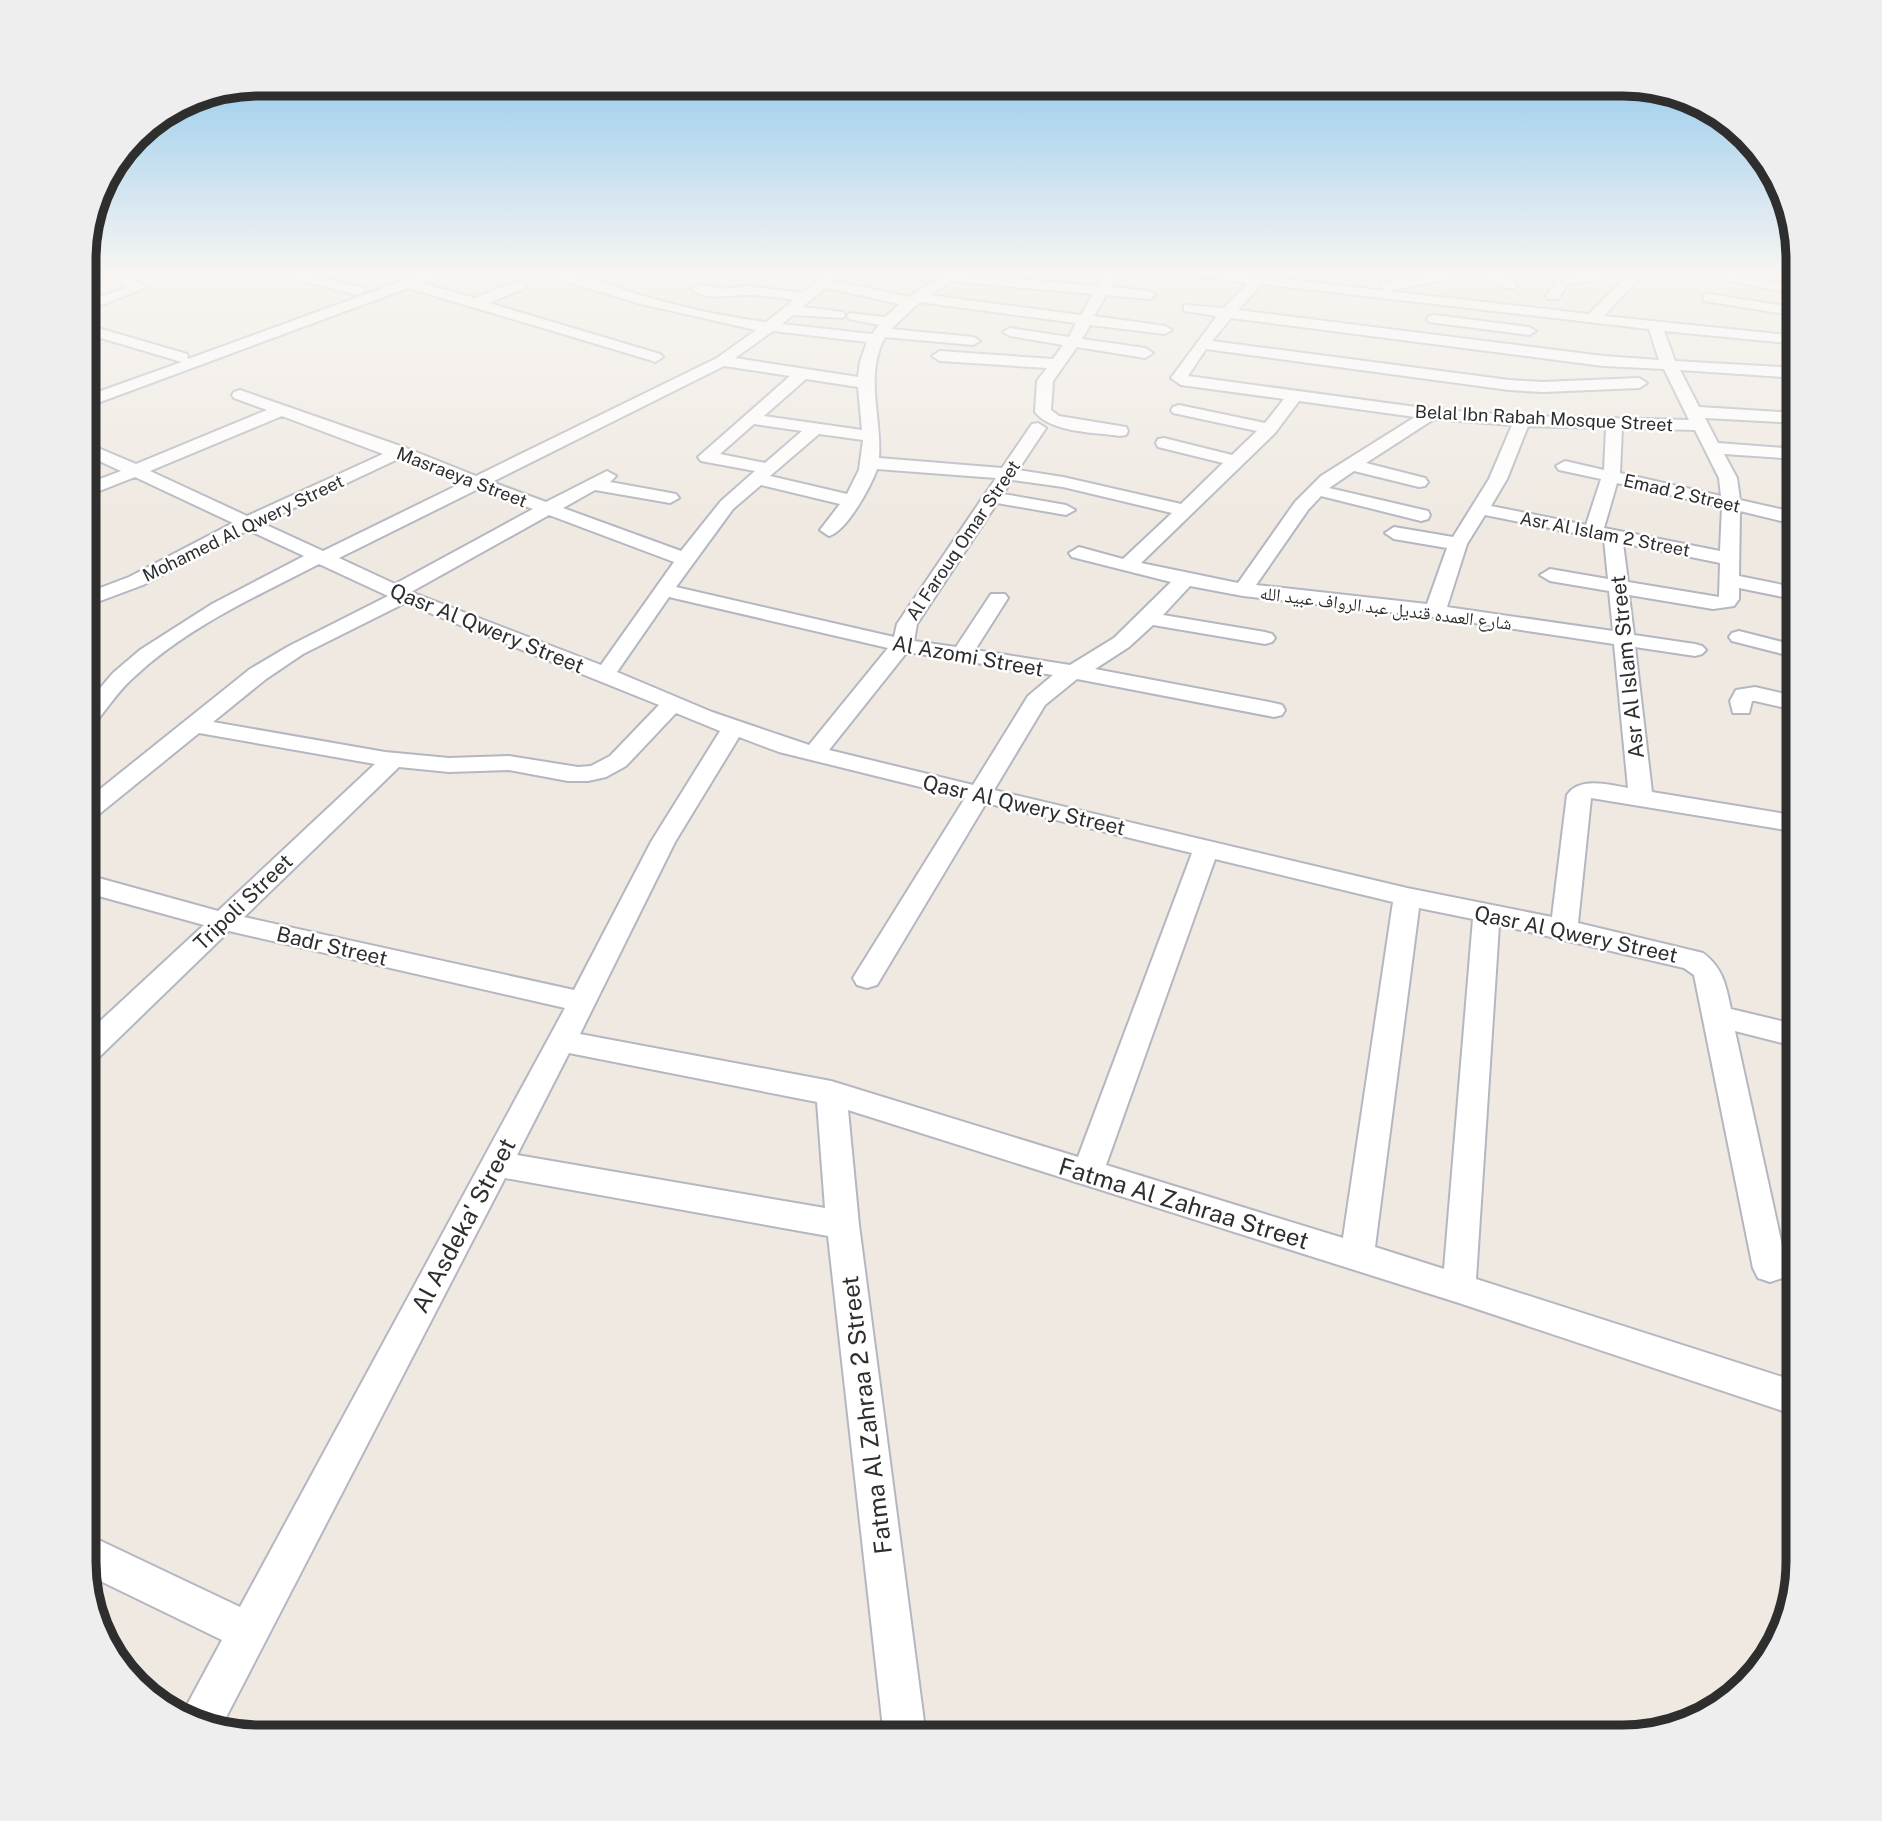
<svg xmlns="http://www.w3.org/2000/svg" width="1882" height="1821" viewBox="0 0 1882 1821" font-family="'Public Sans','Noto Naskh Arabic',sans-serif">
  <rect width="100%" height="100%" fill="#efe9e1"/>
  <g fill="none" stroke-linecap="round" stroke-linejoin="round">
    <defs>
      <path id="minor" d="M268,270h21l74,18 2,3 -7,4 -88,-22z
        M432,270h18l-28,13 53,15 40,-16h10v6l-36,15 171,51 3,3 -8,5 -5,-2 -242,-72 -324,120v-11l98,-35 -98,-29v-9l103,30 1,5z
        M537,270c35,0 70,15 103,25 41,12 84,22 126,27l28,-22c-15,-2 -30,-5 -44,-5 -18,-1 -44,7 -59,-6l7,-4 28,4 21,-3 56,7 28,-23h14l-11,11 75,16 41,-27h14l-3,4 136,12 10,-16h12l-9,17 39,4 7,4 -7,4 -43,-4 -12,21 71,10 7,4 -7,4 -75,-9 -8,14 63,9 8,5 -8,5 -68,-11 -24,34 -2,29 8,6 67,11 2,4 -2,4 -6,1c-26,-4 -68,-3 -85,-24l2,-31 10,-13 -107,-7 -8,-5 8,-5 113,8 10,-14 -53,-9 -7,-4 7,-4 59,9 7,-14 -156,-21 -29,27 82,8 7,4 -7,4 -88,-8c-21,38 -3,80 -6,121l123,10 30,-44 6,-1 8,5 -28,42 45,7 118,27 42,-41 -65,-16 -2,-4 2,-4 6,-1 68,17 25,-24 -84,-18 -2,-3 2,-3 6,-2 86,18 19,-24 -103,-14 -10,-7 46,-62 -33,-5v-6l40,3 24,-25 -71,-9 -6,-4h36l179,21 -6,-4 2,-3c37,-9 105,-29 135,1l-2,3h-10l-28,-14 -90,17 202,23 44,-44h13l-42,46 194,20v8l-134,-13 11,30 123,7v10l-118,-8 19,37 99,6v10l-93,-5 13,25 80,6v10l-74,-5 13,24 3,22 58,13v12l-58,-14 -1,65 59,12v12l-59,-12v11l-5,7 -21,3 -84,-14 5,40 61,9 7,2 4,4 -4,4 -7,2 -60,-9 17,145 146,24v16l-207,-34 -13,125 125,30c20,15 23,32 28,56l67,16v22l-63,-16 52,237 -5,10 -12,4 -12,-4 -5,-10 -59,-293 -10,-7 -185,-43 -23,354 322,103v34l-339,-113 -611,-193 11,115 67,512h-42l-56,-501 -323,-58 -285,551 -28,-5 -11,-8 41,-76 -136,-66 -2,-41 156,74 325,-599 -336,-77 -135,131 -10,3v-29l120,-111 -120,-33v-18l134,37 157,-147 -176,-31 -106,86 -9,3v-20l166,-133 39,-23 99,-50 -69,-32c-64,33 -132,63 -185,113 -16,14 -28,33 -42,50l-8,2v-22l29,-34 27,-23 72,-46 92,-48 -56,-26 -105,55 -59,22v-13l45,-17 104,-54 -98,-46 -51,20v-12l37,-14 -37,-17v-12l52,22 131,-54 -33,-12 -2,-3 2,-3 6,-2 166,58 70,28 241,-118 39,-28 -115,-26 -103,-31zM951,281l142,13 -12,21 -151,-20zM1262,284l387,45 10,31 -56,-4 -365,-46zM826,288l74,16 -15,13 -36,-4 -2,3 2,3 30,6 -7,9 -90,-10 11,-9 50,3 2,-3 -2,-3 -41,-5zM1231,318l372,48 61,3 25,51 -167,-4 -91,-7 -243,-33 18,-27 303,41 34,2 96,-4 8,-5 -8,-5 -96,4 -34,-2 -297,-39zM773,331l94,11 -7,20 -2,15 -123,-19zM724,366l66,10 -92,81 3,4 54,10 -34,30 -40,50 -118,-43 32,-18 75,13 9,-5 -3,-4 -66,-12 6,-6 -9,-5 -61,31 -54,-20zM806,379l52,8 4,43 -98,-14zM1299,401l116,16 -94,59 -26,26 -57,81 -97,-20 134,-130zM282,416l101,38 -136,62 -97,-45zM1434,419l78,6 -23,54 -36,58 -59,-10 -9,6 9,6 53,9 -20,56 -171,-19 52,-75 13,-14 100,25 7,-2 2,-4 -2,-4 -99,-23 25,-17 65,16 6,-1 3,-4 -3,-4 -59,-15zM754,424l48,7 -37,32 -45,-9zM1528,426l78,2 -2,42 -39,-9 -9,5 3,4 42,9 -15,46 -95,-19 16,-27zM1622,428l73,2 24,48 2,18 -101,-23zM819,434l44,6 -4,30 -12,24 -77,-18zM398,459l64,24 -139,68 -61,-28zM877,469l119,9 -99,146 -3,13 -218,-50 57,-78 28,-24 79,19 -20,26 9,6c18,-5 42,-50 48,-67zM1012,480l51,7 109,26 -49,46 -44,-12 -10,6 3,4 99,25 -57,56 -44,27 -95,-15 33,-52 -3,-4h-14l-35,53 -42,-6 3,-17 80,-121 69,12 9,-5 -9,-5 -63,-11zM1617,483l105,24 -2,44 -116,-23zM478,489l55,20 -138,75 -56,-26zM549,515l125,47 -73,103 -190,-73zM1485,515l119,24 4,40 -58,-10 -10,6 10,6 59,10 4,40 -166,-24 20,-63zM1623,543l97,20 -1,34 -91,-15zM1190,586l53,10 192,21 179,27 14,144c-19,-3 -48,-12 -61,7l-15,122 -145,-29 -413,-98 51,-85 32,-26 197,38 8,-2 3,-5 -3,-5 -8,-2 -179,-34 34,-22 24,-22 112,19 7,-2 3,-4 -3,-4 -7,-2 -102,-17zM669,597l219,51 -79,97 -97,-33 -95,-40zM405,603l254,102 -49,51 -19,10 -13,1 -69,-11 -60,2 -64,-6 -172,-30 53,-43 37,-25zM907,652l146,23 -25,21 -55,89 -144,-35zM676,713l44,18 -69,111 -77,148 -330,-73 155,-150 50,5 60,-2 59,11h20l18,-4 20,-11zM739,737l40,15 186,46 -112,180 4,7 10,3 10,-3 109,-182 206,50 -114,304 -247,-76 -251,-47 95,-192zM1215,859l178,43 -50,336 -237,-73zM1419,908l54,11 -29,350 -69,-22zM569,1053l248,49 8,106 -308,-53z
        M848,270h35l10,4c-9,7 -36,3 -45,-4z
        M1599,272l5,1v6l-36,5 -10,15h-10l-2,-3 12,-18z
        M1725,272l73,14v8l-78,-15v-6z
        M121,275l26,12 -63,25v-9l44,-16 -14,-8z
        M1709,294l89,14v8l-94,-15v-6z
        M1434,315l95,12 7,4 -7,4 -100,-13 -2,-3 2,-3z
        M1739,631l59,15v12l-66,-17 -3,-4 3,-4z
        M1755,687l43,10v14l-43,-10h-3l-3,12h-16l-3,-12 6,-11z"/>
    </defs>
    <!-- minor casing -->
    <use href="#minor" stroke="#b4b7c1" stroke-width="4"/>
    <!-- minor -->
    <use href="#minor" fill="#fff" fill-rule="evenodd"/>
  </g>
  <!-- sky -->
  <linearGradient id="sky" x2="0" y2="1"><stop stop-color="#7abfeb"/><stop offset="0.52" stop-color="#f8f5f2"/><stop offset="1" stop-color="#f8f5f2" stop-opacity="0"/></linearGradient>
  <rect width="1882" height="524" fill="url(#sky)"/>
  <g text-anchor="middle" dominant-baseline="central" stroke-width="5" stroke-linejoin="round" paint-order="stroke">
    <!-- far-street labels -->
    <g font-size="18" fill="#2e2e2e" stroke="#fff">
      <text transform="translate(1544 418) rotate(3)">Belal Ibn Rabah Mosque Street</text>
      <text transform="translate(462 477) rotate(21)">Masraeya Street</text>
      <text transform="translate(1682 493) rotate(13)">Emad 2 Street</text>
      <text transform="translate(243 528) rotate(-26)">Mohamed Al Qwery Street</text>
      <text transform="translate(1605 534) rotate(11)">Asr Al Islam 2 Street</text>
      <text transform="translate(963 540) rotate(-56)">Al Farouq Omar Street</text>
      <text transform="translate(1386 608) rotate(7)">شارع العمده قنديل عبد الرواف عبيد الله</text>
    </g>
    <!-- street labels -->
    <g font-size="21" fill="#2e2e2e" stroke="#fff">
      <text transform="translate(487 628) rotate(22)">Qasr Al Qwery Street</text>
      <text transform="translate(968 656) rotate(10)">Al Azomi Street</text>
      <text transform="translate(1627 667) rotate(-96)">Asr Al Islam Street</text>
      <text transform="translate(1024 805) rotate(13)">Qasr Al Qwery Street</text>
      <text transform="translate(243 902) rotate(-44)">Tripoli Street</text>
      <text transform="translate(1576 934) rotate(12)">Qasr Al Qwery Street</text>
      <text transform="translate(332 946) rotate(13)">Badr Street</text>
    </g>
    <!-- near-street labels -->
    <g font-size="24" fill="#2e2e2e" stroke="#fff">
      <text transform="translate(1184 1203) rotate(17)">Fatma Al Zahraa Street</text>
      <text transform="translate(463 1225) rotate(-62)">Al Asdeka' Street</text>
      <text transform="translate(866 1415) rotate(-97)">Fatma Al Zahraa 2 Street</text>
    </g>
  </g>
  <!-- crop -->
  <path d="M0 0H1882V1821H0ZM259 96H1623A163 163 0 0 1 1786 259V1562A163 163 0 0 1 1623 1725H259A163 163 0 0 1 96 1562V259A163 163 0 0 1 259 96Z" fill="#eee" fill-rule="evenodd"/>
  <path fill="none" stroke="#2e2e2e" stroke-width="9" d="M259 96H1623A163 163 0 0 1 1786 259V1562A163 163 0 0 1 1623 1725H259A163 163 0 0 1 96 1562V259A163 163 0 0 1 259 96Z"/>
</svg>
